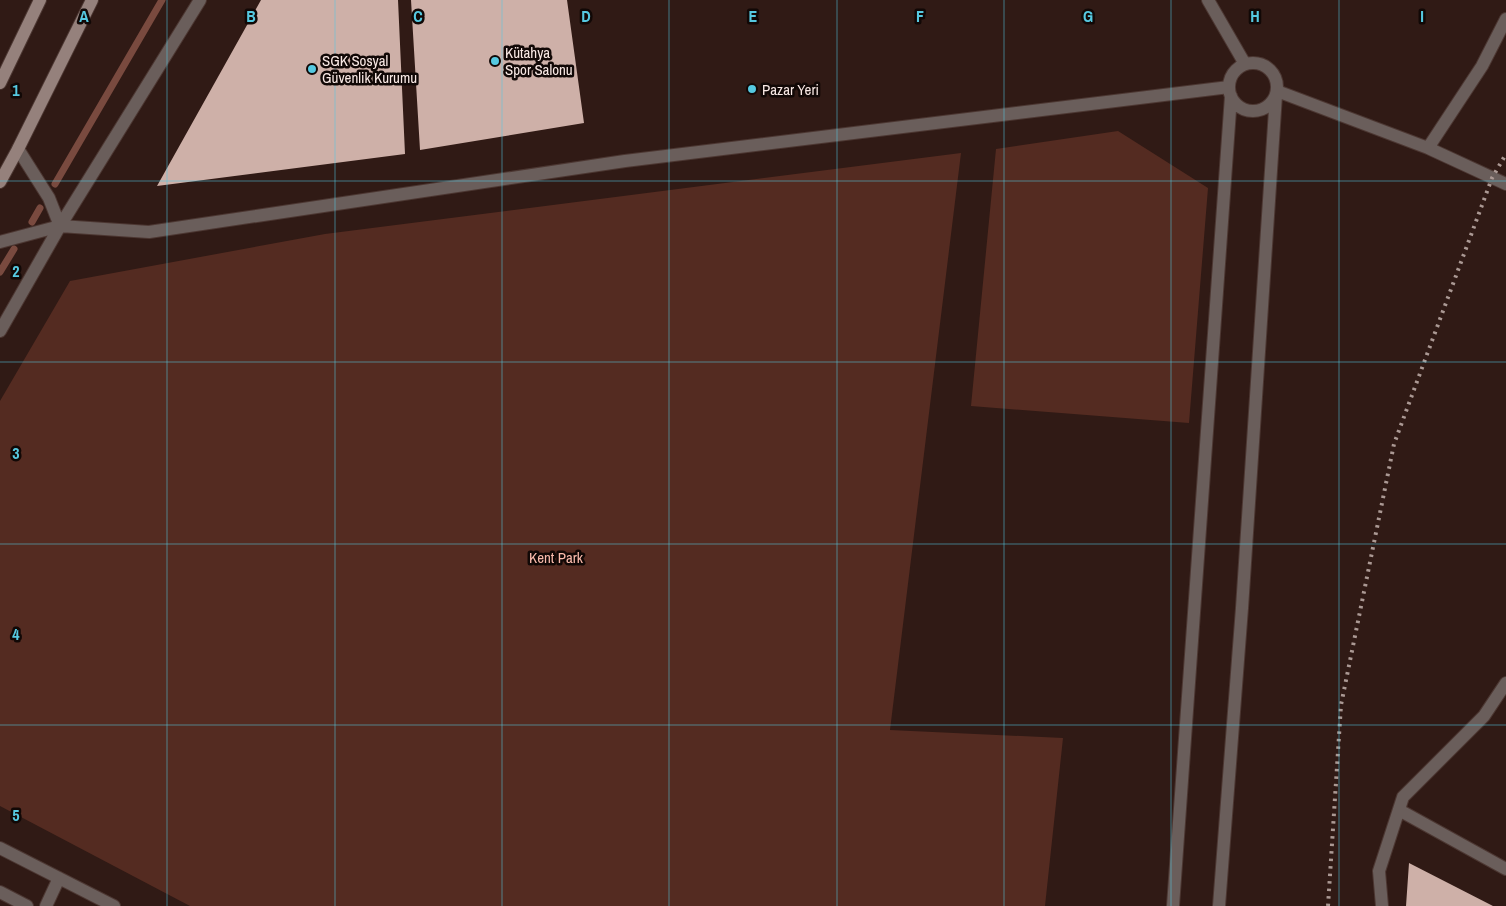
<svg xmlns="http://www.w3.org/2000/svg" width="1506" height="906" viewBox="0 0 1506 906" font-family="'Archivo Narrow',sans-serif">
  <rect width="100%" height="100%" fill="#301a15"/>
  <!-- green -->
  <path fill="#542b21" d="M1118,131l90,57 -19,235 -218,-17 25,-257z
    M961,153l-71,577 173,8 -18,168h-855l-190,-100v-405l70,-120 255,-47z"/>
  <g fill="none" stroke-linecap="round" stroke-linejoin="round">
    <!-- stream -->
    <path stroke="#794a3f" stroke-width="7" d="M55,184l107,-184
      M32,222l8,-14
      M0,272l14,-23"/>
  </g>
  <!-- building -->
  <path fill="#ceb0a8" d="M261,0h137l7,154 -248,32z
    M411,0h156l17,123 -164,27z
    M1409,863l84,43h-87z"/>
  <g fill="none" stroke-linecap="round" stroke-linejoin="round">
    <defs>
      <path id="minor" d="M1208,0l37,64
        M1229 87a24 24 0 1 1 48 0a24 24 0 1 1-48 0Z
        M1277,91l151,57 78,36
        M1428,148l54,-82 24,-47
        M18,149l31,49 11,28
        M0,242l60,-16 89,6 476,-71 604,-74
        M0,331l60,-105 140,-226
        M1399,810l107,59
        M0,848l114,58
        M0,892l27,14
        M46,906l13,-28
        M1173,906l58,-810
        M1219,906l23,-298 34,-513
        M1382,906l-3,-35 24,-74 81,-81 22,-33"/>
      <path id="secondary" d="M0,83l40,-83
        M0,182l18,-33 74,-149"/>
    </defs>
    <!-- minor casing -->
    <use href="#minor" stroke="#4c3732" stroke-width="14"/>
    <!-- secondary casing -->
    <use href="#secondary" stroke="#4c3732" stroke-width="14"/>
    <!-- minor -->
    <use href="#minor" stroke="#6a5e5b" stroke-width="12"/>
    <!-- secondary -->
    <use href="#secondary" stroke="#95817c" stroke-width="12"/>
    <!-- rail -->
    <path stroke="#ab9994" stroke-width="4" stroke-dasharray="2.5 5" stroke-linecap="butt" d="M1328,906l13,-201 53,-261 98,-266 14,-24"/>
  </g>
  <!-- grid -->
  <path fill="none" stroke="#56c9e1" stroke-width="1" stroke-opacity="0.55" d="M167,0v906M335,0v906M502,0v906M669,0v906M837,0v906M1004,0v906M1171,0v906M1339,0v906M0,181h1506M0,362h1506M0,544h1506M0,725h1506"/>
  <!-- markers -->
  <g fill="#56c9e1" stroke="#110806" stroke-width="2">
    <circle cx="495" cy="61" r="5"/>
    <circle cx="312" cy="69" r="5"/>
    <circle cx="752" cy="89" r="5"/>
  </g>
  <g text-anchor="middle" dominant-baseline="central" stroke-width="5" stroke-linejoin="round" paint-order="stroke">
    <!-- poi labels -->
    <g font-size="15" fill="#f9e9e5" stroke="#110806" text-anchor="start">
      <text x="505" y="52">Kütahya<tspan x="505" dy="17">Spor Salonu</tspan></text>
      <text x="322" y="60">SGK Sosyal<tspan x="322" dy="17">Güvenlik Kurumu</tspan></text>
      <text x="762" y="89">Pazar Yeri</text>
    </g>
    <!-- park labels -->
    <g font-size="15" fill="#fbbbac" stroke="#110806">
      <text x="556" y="557">Kent Park</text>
    </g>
  </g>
  <g font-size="16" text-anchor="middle" font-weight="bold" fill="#56c9e1" stroke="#110806" stroke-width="5" stroke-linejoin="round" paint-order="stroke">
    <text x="84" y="22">A</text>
    <text x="251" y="22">B</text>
    <text x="418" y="22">C</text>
    <text x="586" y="22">D</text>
    <text x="753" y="22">E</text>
    <text x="920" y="22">F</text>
    <text x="1088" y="22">G</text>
    <text x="1255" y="22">H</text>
    <text x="1422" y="22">I</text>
    <text x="16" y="96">1</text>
    <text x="16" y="277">2</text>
    <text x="16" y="459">3</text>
    <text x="16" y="640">4</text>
    <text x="16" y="821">5</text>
  </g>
</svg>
